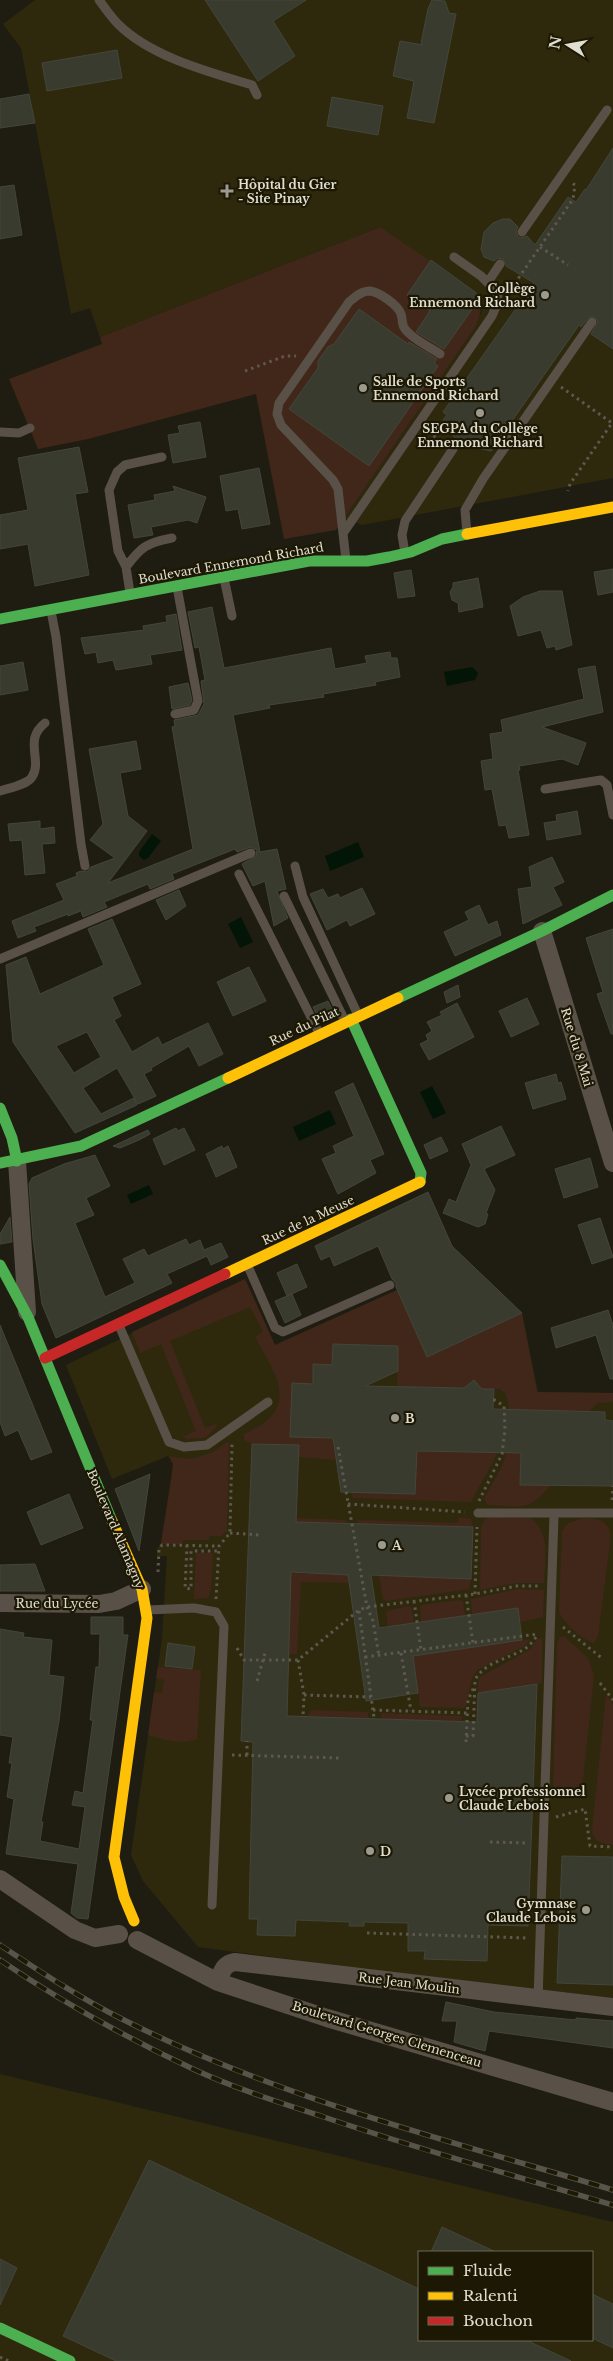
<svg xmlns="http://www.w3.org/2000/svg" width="613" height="2361" viewBox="0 0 613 2361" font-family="'Libre Baskerville',serif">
  <rect width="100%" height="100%" fill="#1f1d11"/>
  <!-- built -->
  <path fill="#2e290d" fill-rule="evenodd" d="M35,0h578v478l-251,47 -18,-7 132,-192 6,-16 -102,-83 -280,110 -10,-29 -19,6 -50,-266 -18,-24z
    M245,1279l30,66 122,-55 30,67 95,-44 16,79 75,1v605l-233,-27 -182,-24 -55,-66 -12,-26 31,-217 5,-82h-10v-7l4,-6 12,-79 -5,-8 -56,23 -46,-114z
    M0,2074l613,148v139h-613zM419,2252h173v88h-173z"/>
  <!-- green -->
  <path fill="#412719" d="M380,227l95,65c9,12 6,21 1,34l-140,204 -52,9 -28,-145 -168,45 -50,10 -29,-70 93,-35 -2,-7z
    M245,1279l30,66 122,-55 30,67 95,-44 15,79 76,1v9l-15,1 -10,9 -66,-2 -1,74 30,1c-23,27 -29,22 -63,20l-4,-6c6,-14 16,-25 20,-39 5,-14 8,-55 1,-67l-6,-4h-20v-4l-5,-5 -5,4v4l-72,-1 1,-41 -65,-2 -1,21 -19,-1v20h-21l20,53 21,1 2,22 -37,-3 1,-12 -47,-1 -8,-4v-6c57,-25 34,-56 11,-97l8,-6 -13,-24 -80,34 35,87 11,-4 1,2 -12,12 -19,1 -2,-3 12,-5 -35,-87 -21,9 -8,-21z
    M227,1442h2l-2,89 -6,5h-11l-1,4h-26v4h-22l11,-69 1,-11 -4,-8c23,6 39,1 58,-14z
    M343,1451l29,42 43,1 2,-43 81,1 -27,50 -118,-4z
    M459,1517l12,2 2,8 -115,-3 -1,-4 101,3z
    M491,1517l39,1c21,14 15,42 14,65h-27l-37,7 1,-63 4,-8z
    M297,1518l49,2 1,3 -51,-1z
    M584,1518c14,1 23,1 27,17l-13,101 -4,7c-12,-3 -30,-20 -35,-31l3,-81 6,-8z
    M196,1553h17l-2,37 -3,8 -14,1z
    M291,1573l57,2 2,8 -49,-1 -4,72h-8z
    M379,1575l92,4 -2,10 -82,12 -4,-2z
    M517,1589l27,1 -1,27 -23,5 -2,-13 -46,6 -1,-16z
    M460,1600l3,1 2,15 -44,6 -1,-17z
    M409,1606l3,3 2,14 -26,4 -2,-16z
    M560,1637h5l23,21 6,18 -12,113c-7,10 -14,10 -25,6l-4,-9 4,-143z
    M542,1638v45l-64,10v-11l2,-5 51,-28 6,-10z
    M531,1639l-6,7 -48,24 -5,9 -7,29 -45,-1 -7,-51z
    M158,1667l43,3 -4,69c-17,6 -32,1 -49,-4l6,-43 8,1 2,-13 -8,-2z
    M606,1695l7,9v141c-10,-2 -20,-2 -21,-15z
    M311,1710l57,2v6l-60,-2z
    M381,1713l81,3v5l-80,-2z"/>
  <!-- water -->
  <path fill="#031506" d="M472,667l6,6 -3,7 -28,6 -3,-14z
    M152,834l9,7 -13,17 -4,2 -5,-4v-4z
    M358,842l6,15 -34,14 -5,-15z
    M241,917l12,25 -13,6 -12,-24z
    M432,1086l14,27 -13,6 -13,-27z
    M330,1110l6,14 -37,17 -6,-14z
    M149,1185l4,9 -22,10 -4,-9z"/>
  <!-- building -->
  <path fill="#393b2f" stroke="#44463b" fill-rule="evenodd" d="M205,0h101l-33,21 22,35 -37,25z
    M432,0l13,1 4,12 7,1 -22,109 -27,-5 7,-37 -21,-5 7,-35 23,4 -2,-2 7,-34z
    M117,50l5,28 -75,13 -5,-28z
    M29,94l6,29 -35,5v-29z
    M332,97l51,9 -5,29 -51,-9z
    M613,148v201l-22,-15 7,-12 -3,-5h-6l-8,10 -2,-2 -88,126 -26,-6 -11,-8 -7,-9 -4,-8 4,-5 -4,-3 91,-129 -28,-17 -3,-7 -5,-1 -4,3 -10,-4 -3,-8 3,-17 9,-9 10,-4h7l8,8 -2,5 2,5 4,1 5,-2 8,9 33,-48 8,5 9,-13 1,1z
    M14,185l8,50 -22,4v-52z
    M431,260l44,32 5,6 -36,51 -28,-17 14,-21 -23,-16z
    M359,309l49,35 1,-2 28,17 -3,4 4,3 -69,100 -80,-57 29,-41v-7l10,-14 6,-3z
    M200,422l6,35 -33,6 -5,-28 12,-2 -2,-7z
    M79,447l9,45 -13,2 14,81 -54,11 -7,-42 -28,5v-34l28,-5 -10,-52z
    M259,468l11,56 -28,5 -4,-20 -12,2 -6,-35z
    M173,486l33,11 -9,26 -9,-3 -37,7 2,8 -19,3 -6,-33 27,-5 -1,-5 21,-4z
    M613,569v23l-15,3 -4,-23z
    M411,570l4,26 -17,2 -4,-25z
    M478,578l5,29 -24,5 -1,-9 -6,-3 -2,-8 3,-5v-4z
    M540,591h22l10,54 -16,5 -1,-4 -8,2 -6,-18 -23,6 -8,-30 13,-9z
    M212,607l12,61 107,-20 4,21 32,-6 -2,-7 25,-4 1,6h6l3,19 -25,5 1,3 -53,9 1,3 -55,8 1,3 -37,7 27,137 17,-3 9,40 -9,2 11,27 -14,8 -9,-45 -12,5 -11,-22 14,-8 1,-6 -6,-3 -14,5 -2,-3 -63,25 2,5 -24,10 -2,-5 -44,18 3,5 -24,10 -2,-6 -13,5v-2l-34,13 2,4 -18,7 -6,-17 52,-21 -8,-16 21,-8 -1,-3 5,-2 6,1 4,-5 24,-9 -25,-18 13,-16 -14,-75 47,-8 5,28 -21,4 8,43 19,15 -39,52 85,-34 -21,-122 3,-1 -1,-6 24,-5 6,-11 -3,-23 4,-1 -6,-33 -4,1 -7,-36z
    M176,614l6,36 -32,5 2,9 -36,6 -3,-10 -15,3 -2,-11 -11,2 -4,-16 63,-8 -1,-4 24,-4 -1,-6z
    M23,662l5,28 -28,5v-29z
    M595,666l8,46 -61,15 44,16 -8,22 -16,-6 -43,7 1,4h-2l11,65 -20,3 -3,-13 -7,1 -7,-37 -7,1 -4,-29 12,-2 -3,-25 13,-2 -2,-12 83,-21 -6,-30z
    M188,683l4,17 -2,5 -18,4 -3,-22z
    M577,811l4,23 -34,6 -3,-17 13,-2 -1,-6z
    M40,821v8l14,-2 1,16 -13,1 3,29 -20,2 -3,-35 -12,1 -2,-17z
    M552,857l12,25 -11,5 9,18 -39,19 -5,-35 14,-2 -3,-20z
    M362,888l13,26 -25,12 -3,-6 -20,10 -17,-36 13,-5 5,9 10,-4 2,4z
    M179,890l7,16 -20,14 -10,-20z
    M479,905l9,20 9,-4 4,14 -46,21 -11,-24 25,-12 -4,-8z
    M112,919l29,65 -29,13 9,19 -7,4 18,32 26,-15 4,8 46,-22 15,31 -24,12 -10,-20 -38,22 1,2 -8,4 12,22 -18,8 -21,-36 -34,20 18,26 33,-16 3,7 -62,28 -62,-91 -7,-77 20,-8 14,37 64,-29 -16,-36zM87,1032l14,25 -27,16 -18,-27z
    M613,929v105h-2l-14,-40 6,-2 -17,-54z
    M249,967l17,34 -33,15 -16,-34z
    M458,985l2,12 -13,6 -3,-11z
    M527,998l12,26 -28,13 -12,-26z
    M328,1001l6,12 -15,7 -6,-13z
    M457,1003l17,34 -45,23 -9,-16 8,-4 -2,-5 6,-4 -5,-9 15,-7 -2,-3z
    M556,1074l2,9 3,-1 5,17 -33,10 -8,-26z
    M353,1083l31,71 -14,6 6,13 -38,21 -16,-35 14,-6 -3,-7 21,-10 -19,-44z
    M501,1126l14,29 -31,14 11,21 -9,23 2,1 -3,10 -7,3 -35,-14 6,-14 7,3 15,-37 -9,-21z
    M176,1128l2,3 6,-3 11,22 -31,15 -11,-26z
    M148,1130l2,4 -11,6 -19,8 -7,-2z
    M441,1137l7,14 -18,8 -6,-14z
    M222,1146l1,3 5,-3 9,21 -21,10 -10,-23z
    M95,1155l15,31 -24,12 8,17 -19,8 30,74 30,-14 -12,-24 21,-10 4,7 38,-17 3,6 11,-5 4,10 17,-7 7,14 -17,8 -4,-9 -40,18 5,9 -116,55 -14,-34 -9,-65 -4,-55 3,-6 32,-14z
    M590,1158l8,29 -34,11 -9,-29z
    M428,1192l24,54 70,67 -95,44 -31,-70v-4l-4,-4 -14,-33 -44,20 -4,-10 -9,4 -6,-14z
    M10,1217l2,25 -12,2v-10z
    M600,1218l13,39 -21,7 -14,-39z
    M297,1264l10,23 -20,9 -10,-23z
    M292,1294l9,21 -16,8 -10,-22z
    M608,1310l5,15v54h-3l-14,-44 -40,13 -5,-20z
    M0,1325l52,127 -21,8 -13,-30 -13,6 -5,-14z
    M333,1344l65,2v25l-33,15 99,2 10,-8 8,9h12l-1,20 112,3v8l8,1v65l-93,-1 1,-32 -104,-2 -2,43 -74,-2 -8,-54 -43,-1 2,-54 21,1v-20l19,1z
    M252,1444l47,1 -3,77 177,5 -2,52 -100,-4 8,53 139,-20 4,32 -109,16 5,37 -52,8 -18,-126 -57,-3 -4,144 190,6 1,-29 59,-9 -9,242 -40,-1 -1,36 -63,-2 1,-8h-17v-28l-44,-1v4h-15l1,-4 -54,-2 -1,16 -38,-1 1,-16h-9l4,-177 -12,-1z
    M150,1474l-11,77 -24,-62z
    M69,1494l14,34 -42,17 -14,-33z
    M35,1564l10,27h-45v-26z
    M91,1617h32v18h5l-40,284 -11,-1 -6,-5 7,-49 -72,-10 8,-55 -7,-2 5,-34h-3l4,-26 -13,-2v-106l24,4 -1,4 29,3 -3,35 15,2 -5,44 -18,101h2l-3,19 39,8 6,-42 -13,-2 3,-14 8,2 10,-73h-3l6,-53h3l1,-33h-9z
    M168,1643l27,4 -3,22 -27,-3z
    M562,1856l51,1v128l-56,-2z
    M446,2002l48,10 82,8v-2l37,3v27l-124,-17 -4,20 -31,-9 3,-21h-15z
    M149,2160l270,129v51h107l45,21h-455l-53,-25z
    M442,2227l54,25h-65z
    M0,2259l17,9 -17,37z
    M592,2294l21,10v44l-21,-10z"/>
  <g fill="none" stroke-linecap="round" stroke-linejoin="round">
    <!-- path -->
    <path stroke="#5e584f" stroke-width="3" stroke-dasharray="2.5 4" stroke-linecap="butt" d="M540,247l28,18
      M511,289l62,-90 2,-14 -4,-3
      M245,371l40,-15h11
      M561,387l51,36 -42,61 -2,7
      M428,432l14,9
      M338,1447l29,160 6,14 6,35
      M612,1500l1,-14
      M479,1501l23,-47 3,-24 -1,-24 -11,-7
      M348,1504l117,8
      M230,1533l30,2
      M187,1545l-2,43 6,1v-38h27
      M158,1572l1,-23 3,-4 57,1
      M475,1594l2,-67
      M466,1595l7,48
      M216,1599l3,-53 11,-13 2,-89
      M414,1601l7,49
      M359,1611l15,107
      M563,1627l40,32
      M237,1648l7,12h54l61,-50 8,-3 108,-13 42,-8h22
      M401,1653l10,58
      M365,1657l173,-23
      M298,1660l6,35 -1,21
      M257,1681l8,-28
      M600,1683l13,17
      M304,1695l67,2
      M373,1710l94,3
      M466,1736h7l2,-56c10,-19 35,-21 51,-32 4,-3 8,-8 11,-12
      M466,1742l2,-42 6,-13
      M232,1755l107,3
      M247,1755v-14
      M556,1817l29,-8 5,37 23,1
      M490,1842l39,1
      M367,1933l161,5
      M0,2357l9,4"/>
    <!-- lane -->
    <path stroke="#595147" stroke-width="9" d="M99,0c6,8 12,17 19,24 33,33 91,48 134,61l5,10
      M522,232l85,-122
      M488,282l12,-18
      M0,432l19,1 11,-5
      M344,532l148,-216 5,-12 1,-11 -17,-17 -27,-19
      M467,534l-2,-24 18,-31 109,-157
      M405,553l-3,-18 3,-14 48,-72
      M346,560l-8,-71 -5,-9 -52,-55 -4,-11 2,-11 70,-101c6,-5 12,-11 21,-11 9,1 28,14 31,23 2,5 0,10 4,15 7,10 25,18 35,25
      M126,567c15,-20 20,-24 46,-29
      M224,578l8,38
      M130,593l-4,-26 -8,-16 -9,-61 8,-18 8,-7 37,-8
      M51,611l5,26 25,207 4,22
      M175,714l19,-4 4,-9 -21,-114
      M545,789l56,-9 6,5 6,30
      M0,791c9,-3 27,-6 32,-14 11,-17 -9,-37 13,-54
      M295,866l8,31 55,118
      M239,874l80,159
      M284,896l61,125
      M0,959l251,-106
      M247,1264l28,64 8,4 107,-47
      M118,1323l51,119 15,5 23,-2 61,-43
      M478,1513h135
      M147,1610l47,-2 22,4 8,14 -12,279
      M538,2000l16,-485"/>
    <!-- street -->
    <path stroke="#595147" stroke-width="18" d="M542,931l71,232
      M17,1161l10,151
      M0,1603l99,1 17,-3 26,-12
      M0,1879l75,51 20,8 24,-4
      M137,1940l81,42 109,36 286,84
      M218,1982c4,-10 5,-18 17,-20l378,45"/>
    <!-- fast -->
    <path stroke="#4caf50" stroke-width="11" d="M0,619l309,-58h58l22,-4 22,-5 31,-13 25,-5
      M398,998l144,-67 71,-36
      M351,1019l70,154 -1,9
      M0,1108l12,30 5,23
      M0,1163l81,-17 147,-68
      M0,1265l28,52 84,204
      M0,2328l70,33"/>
    <!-- slow -->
    <path stroke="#ffc107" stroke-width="11" d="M467,534l146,-27
      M228,1078l170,-80
      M225,1274l195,-92
      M112,1521l30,68 5,29 -33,239 10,40 10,24"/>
    <!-- jam -->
    <path stroke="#c62828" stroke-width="11" d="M45,1358l180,-84"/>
    <defs>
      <path id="rail" d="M0,1945c38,25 78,52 120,73 155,79 327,122 493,172
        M0,1960c60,41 127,78 193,109 41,19 85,33 128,47 96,33 195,60 292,89"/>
    </defs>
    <!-- rail casing -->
    <use href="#rail" stroke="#58544a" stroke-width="5.5"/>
    <!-- rail -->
    <use href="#rail" stroke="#1c1803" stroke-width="4" stroke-dasharray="11" stroke-linecap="butt"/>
  </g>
  <!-- markers -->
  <g fill="#9c9a8e" stroke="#1c1803" stroke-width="2">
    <path d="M224.5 183.5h5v5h5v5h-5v5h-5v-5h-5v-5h5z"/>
    <circle cx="545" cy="295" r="5"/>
    <circle cx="363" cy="388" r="5"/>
    <circle cx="480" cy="413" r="5"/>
    <circle cx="395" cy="1418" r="5"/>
    <circle cx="382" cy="1545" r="5"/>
    <circle cx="449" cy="1798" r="5"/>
    <circle cx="370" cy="1851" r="5"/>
    <circle cx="586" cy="1910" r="5"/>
  </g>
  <g text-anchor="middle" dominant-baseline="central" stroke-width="4.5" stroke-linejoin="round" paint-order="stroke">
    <!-- poi labels -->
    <g font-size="12" font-weight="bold" fill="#e0ded1" stroke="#1c1803" text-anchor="start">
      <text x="238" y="184">Hôpital du Gier<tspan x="238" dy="14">- Site Pinay</tspan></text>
      <text x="535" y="288" text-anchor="end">Collège<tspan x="535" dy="14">Ennemond Richard</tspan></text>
      <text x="373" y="381">Salle de Sports<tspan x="373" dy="14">Ennemond Richard</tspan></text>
      <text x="480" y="428" text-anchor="middle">SEGPA du Collège<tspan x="480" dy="14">Ennemond Richard</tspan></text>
      <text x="405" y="1418">B</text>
      <text x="392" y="1545">A</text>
      <text x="459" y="1791">Lycée professionnel<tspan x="459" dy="14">Claude Lebois</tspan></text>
      <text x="380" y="1851">D</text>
      <text x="576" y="1903" text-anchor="end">Gymnase<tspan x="576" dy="14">Claude Lebois</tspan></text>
    </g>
    <!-- street labels -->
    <g font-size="12" fill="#e0ded1" stroke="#1c1803">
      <text transform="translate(231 563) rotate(-10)">Boulevard Ennemond Richard</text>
      <text transform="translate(304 1026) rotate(-25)">Rue du Pilat</text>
      <text transform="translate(577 1047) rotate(73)">Rue du 8 Mai</text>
      <text transform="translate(308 1220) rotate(-25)">Rue de la Meuse</text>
      <text transform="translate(116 1529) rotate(67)">Boulevard Alamagny</text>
      <text x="57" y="1603">Rue du Lycée</text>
      <text transform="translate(409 1983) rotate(7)">Rue Jean Moulin</text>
      <text transform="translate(387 2034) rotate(17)">Boulevard Georges Clemenceau</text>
    </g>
  </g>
  <!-- legend -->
  <rect x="418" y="2251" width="175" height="90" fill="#1c1803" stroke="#6a6755"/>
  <rect x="428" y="2267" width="25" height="8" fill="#4caf50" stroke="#6a6755"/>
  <text x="463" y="2276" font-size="15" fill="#e0ded1">Fluide</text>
  <rect x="428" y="2292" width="25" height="8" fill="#ffc107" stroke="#6a6755"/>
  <text x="463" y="2301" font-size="15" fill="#e0ded1">Ralenti</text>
  <rect x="428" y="2317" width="25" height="8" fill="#c62828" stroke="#6a6755"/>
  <text x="463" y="2326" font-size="15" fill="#e0ded1">Bouchon</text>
  <!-- north arrow -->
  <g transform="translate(568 45) rotate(281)" stroke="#1c1803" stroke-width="4" paint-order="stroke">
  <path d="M0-4L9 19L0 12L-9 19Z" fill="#e0ded1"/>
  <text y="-8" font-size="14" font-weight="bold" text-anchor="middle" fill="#e0ded1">N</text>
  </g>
</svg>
